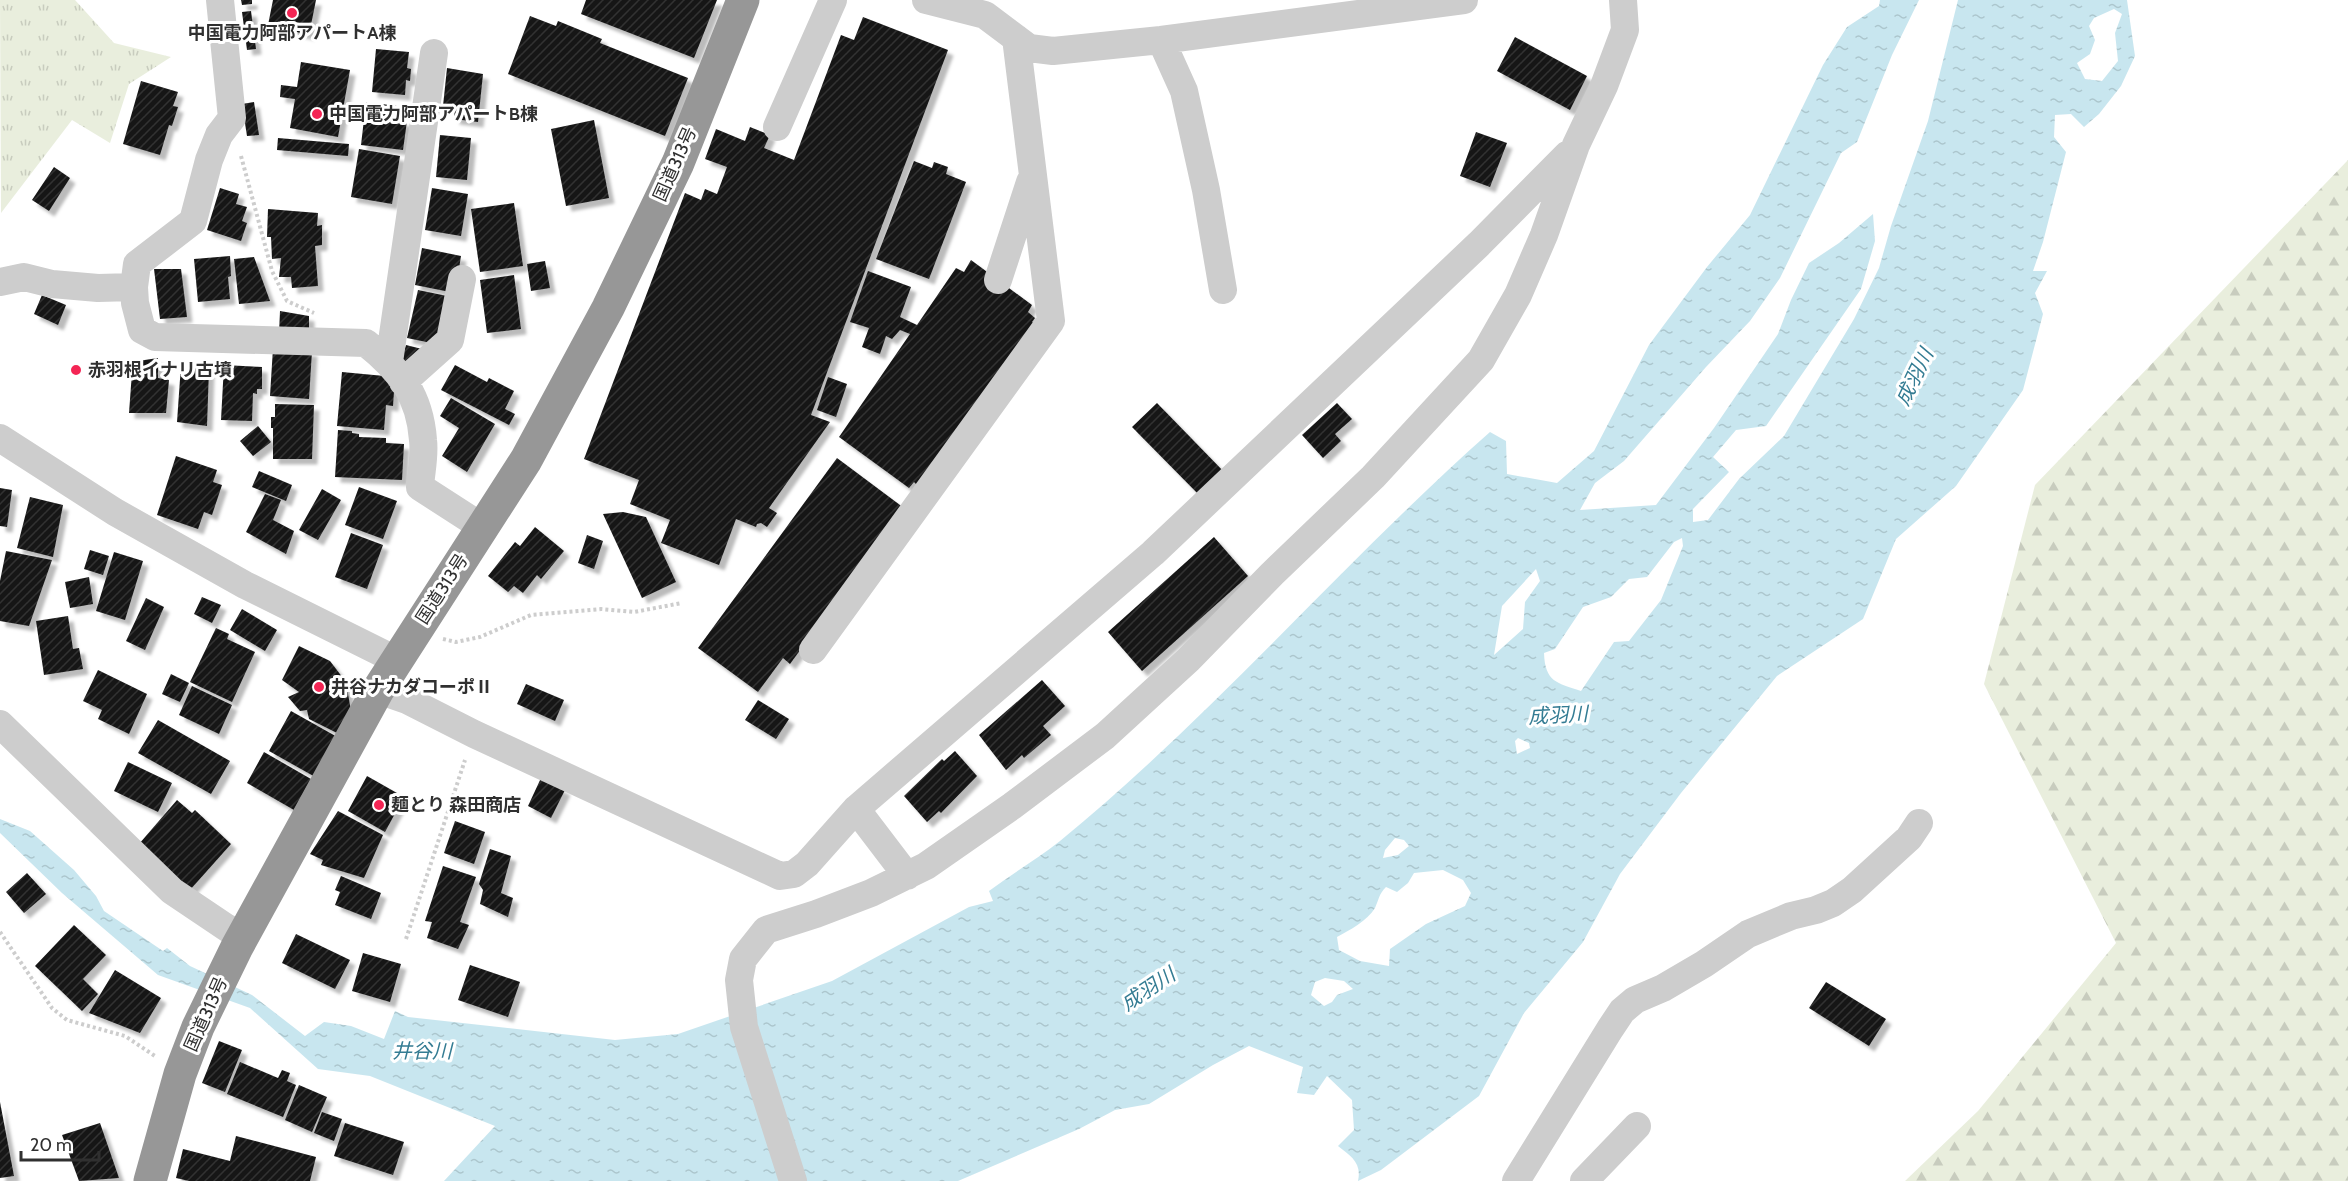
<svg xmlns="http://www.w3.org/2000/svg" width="2348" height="1181" viewBox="0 0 2348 1181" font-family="Cabin,'Noto Sans JP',sans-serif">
  <defs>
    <pattern id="grass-tufts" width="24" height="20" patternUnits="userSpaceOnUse" patternTransform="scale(1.5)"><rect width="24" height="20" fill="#e9eedd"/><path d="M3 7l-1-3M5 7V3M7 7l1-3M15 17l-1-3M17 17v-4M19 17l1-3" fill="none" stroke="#c8ccbe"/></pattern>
    <pattern id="forest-firs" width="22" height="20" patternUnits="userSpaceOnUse" patternTransform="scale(1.5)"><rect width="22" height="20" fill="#e9eedd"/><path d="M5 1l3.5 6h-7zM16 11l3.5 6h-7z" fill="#c8ccbe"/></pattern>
    <pattern id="water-ripples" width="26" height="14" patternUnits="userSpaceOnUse" patternTransform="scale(1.5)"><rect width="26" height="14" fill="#c8e6ef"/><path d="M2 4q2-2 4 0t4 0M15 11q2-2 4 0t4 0" fill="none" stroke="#acc6cd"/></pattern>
    <pattern id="building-hatch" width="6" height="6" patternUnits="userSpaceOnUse" patternTransform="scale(1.5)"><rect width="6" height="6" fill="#171717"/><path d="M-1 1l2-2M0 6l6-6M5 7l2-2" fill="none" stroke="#303030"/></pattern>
    <filter id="shadow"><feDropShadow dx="5.5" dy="5.5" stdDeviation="1.5" flood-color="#0004"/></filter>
  </defs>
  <rect width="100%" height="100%" fill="#fff"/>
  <!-- grass -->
  <path fill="url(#grass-tufts)" d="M0,0h75l39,43 57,14 -42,27 -19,59 -38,-23 -71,93z"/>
  <!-- forest -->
  <path fill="url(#forest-firs)" d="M2348,160v1021h-443l73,-70 138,-168 -132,-259 51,-199z"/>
  <!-- water -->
  <path fill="url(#water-ripples)" fill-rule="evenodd" d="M1880,0h39l-27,55 -35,87 -16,11 -61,125 -30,43 -44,46 -82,94 -29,22 -15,27 76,-5 58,-77 64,-94 13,-34 18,-37 30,-20 34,-29 2,27 -14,48 -95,137 -30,4 -23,27 16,15 -36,37v13l15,-2 31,-41 45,-43 70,-117 25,-51 12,-42 37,-105 30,-121h169l8,56 -14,30 -22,28 -15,13 -13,-13 -16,1 -1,22 12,15 -23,90 -10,29h14l-12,22 8,21 -20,76 -67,96 -60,53 -33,80 -86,57 -96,117 -61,81 -37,68 -59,71 -45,83 -98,74 -23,11c4,-18 -7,-25 -20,-35l16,-16 -2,-30 -25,-24 -13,19 -17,-2 6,-26 -54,-21 -36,19 -64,39 -34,6 -36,19 -121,52h-514l51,-55 -125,-50 -52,-7 -68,-61 -92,-33 -96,-82 -62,-60v-14l30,12 44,39 22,26 8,15 59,40 4,-3 23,18 62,29 53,41 19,-14 27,4 33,13 11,-28 13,6 207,23 63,-6 154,-53 137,-74 24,-6 -4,-10c23,-17 48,-32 71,-50 153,-125 282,-278 430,-409l16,9 1,33 50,9 37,-32 55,-106 58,-78 43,-52 73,-150 24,-38 32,-21zM2114,9l8,5 -7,19 3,28 -16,20 -17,-2 -8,-16 13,-9 5,-14 -6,-14 5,-8zM1682,538l1,8 -22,54 -32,41 -15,1 -33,49c-24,-8 -36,-9 -37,-38l11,-4 28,-42 28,-10 18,-18 18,-2 27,-35zM1536,569l4,12 -15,21 -2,27 -29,26 8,-49zM1518,738l11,5 1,5 -13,6 -2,-13zM1395,838l9,2 5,6 -11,9 -15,3 2,-8zM1443,870l20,10 8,13 -6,13 -39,18 -36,25 -1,17 -29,-5 -21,-11 -2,-13c13,-7 30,-16 38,-29 4,-9 4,-14 11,-21l11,5 11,-9 6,-10zM1325,978l19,3 9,8 -16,6 -5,7 -8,4 -13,-11 4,-13z"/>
  <!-- building -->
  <path fill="url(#building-hatch)" filter="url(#shadow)" d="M241,0h11v4l-10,1z
    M273,0h43l-7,35 -41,-10z
    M586,0h131l-23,58 -113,-44z
    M251,11l5,38 -9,1 -5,-38z
    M530,16l26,10 2,-5 44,18 -2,4 88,35 -23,58 -157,-62z
    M863,17l85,33 -137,365 19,7 -61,86 8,5 -10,14 -6,-4 -4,1 -1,3 -20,-8 -17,46 -58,-22 9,-23 -40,-16 9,-24 -55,-21 101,-266 16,7 4,-11 12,5 10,-27 -22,-8 11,-30 29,12 5,-14 20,8 -6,13 30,12 47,-125 13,5z
    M1515,37l72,39 -17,34 -73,-39z
    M376,49l33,3 -2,16 4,1 -1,12 -4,-1 -1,15 -33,-3z
    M301,62l49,8 -12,67 -48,-9 5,-29 -15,-2 1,-12 16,2z
    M447,68l36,6 -5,48 -24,-3 1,-12 -12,-1z
    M141,81l37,11 -5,14 5,1 -6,19 -3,-1 -9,30 -37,-11z
    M254,102l5,33 -12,1 -5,-32z
    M366,102l31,4 -1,14 11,1 -4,29 -42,-5z
    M594,120l15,78 -43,8 -15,-77z
    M1476,132l31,11 -17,44 -30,-11z
    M440,135l31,3 -4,42 -31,-3z
    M278,138l71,6 -1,12 -71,-6z
    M359,149l41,7 -8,48 -41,-7z
    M914,161l18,7 2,-6 14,5 -2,7 20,8 -37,97 -53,-20z
    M54,167l16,11 -21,33 -17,-11z
    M220,188l19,6 -3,10 11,3 -5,14 5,2 -6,18 -34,-11z
    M432,188l36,6 -7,42 -36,-6z
    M514,203l9,63 -43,6 -9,-63z
    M268,209l50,4 -1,13 5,-1v20l-7,1 3,40 -26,2 -1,-11h-12l2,-19 -9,1 -1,-22h-4z
    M422,248l39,8 -6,37 -40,-8z
    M230,256l1,20 -3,1 2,22 -32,3 -4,-43z
    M254,257l16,44 -31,3 -5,-45z
    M971,260l61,45 -4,7 7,6 -3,4 5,3 -118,162 -5,-5 -5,6 -70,-51 71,-103 -10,-4 -8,9 -6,-3 -6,18 -18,-7 7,-19 -19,-6 18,-51 43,16 -11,30 17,8 39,-57 8,4z
    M545,261l5,27 -19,3 -4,-27z
    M154,269h27l6,48 -27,2z
    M514,275l7,54 -34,4 -7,-53z
    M418,290l34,7 -11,48 -34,-7z
    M42,295l24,10 -8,20 -24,-11z
    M280,311l29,5v18l-30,-1z
    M406,345l16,4 -4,16 -17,-5z
    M273,348l39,3 -3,48 -39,-3z
    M158,358v20l11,2 -3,33h-37l3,-41h4l2,-11z
    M181,365l28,4 -2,57 -30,-4z
    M224,365l38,2v22h-5v5l-4,-1 -1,28 -31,-1z
    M455,365l32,17 2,-4 25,13 -9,18 10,5 -6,11 -68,-35z
    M342,372l53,5 -2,29 -7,-1 -2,25 -47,-4z
    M828,377l19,7 -11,33 -19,-7z
    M451,398l44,26 -28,48 -25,-16 17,-28 -19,-12z
    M1157,403l71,73 -24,24 -72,-73z
    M1337,403l15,16 -17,15 6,7 -18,17 -21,-23z
    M275,404l39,1 -2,54h-39v-31h-2v-11h4z
    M258,426l13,16 -18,14 -13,-15z
    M338,430l14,1v2l7,1v3l27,1v5l18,1 -2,36 -67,-3z
    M176,456l41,14 -4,12 9,3 -10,30 -8,-3 -6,17 -41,-14z
    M837,458l67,50 -114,156 -7,-6 -25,34 -60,-44z
    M259,471l33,14 -6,16 -34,-14z
    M359,487l38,14 -14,38 -38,-14z
    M0,488l12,2 -5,37 -7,-1z
    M322,489l19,11 -23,40 -19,-10z
    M265,494l16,6 -8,20 21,11 -8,23 -40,-22z
    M30,497l33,8 -10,52 -36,-9z
    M623,512l23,5 30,65 -34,16 -39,-84z
    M535,527l29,24 -23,28 -4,-4 -14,18 -9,-7 -6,6 -20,-16 27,-34 5,4z
    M351,533l32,12 -16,44 -32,-12z
    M587,535l16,6 -9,28 -16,-6z
    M1214,537l34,39 -106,95 -34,-39z
    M90,550l19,6 -6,19 -19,-6z
    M6,551l46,9 -23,66 -29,-5v-40z
    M114,552l29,9 -18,59 -29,-9z
    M89,577l4,27 -23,4 -5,-26z
    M202,597l19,8 -9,18 -18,-9z
    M146,598l18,9 -19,43 -19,-9z
    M242,609l35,21 -12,21 -35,-21z
    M68,616l5,33 6,-1 4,21 -39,6 -8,-54z
    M216,628l13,6 -2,5 28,13 -23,50 -42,-20z
    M299,646l31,15 16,21 5,29 -10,24 -32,-16 -2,-9 -7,1 -12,-14 11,-5 -17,-12z
    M98,670l49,24 -18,40 -31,-15 4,-9 -19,-9z
    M171,674l18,9 -9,19 -18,-8z
    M1042,680l23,26 -22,20 8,9 -27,23 -2,-3 -16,15 -27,-35z
    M526,684l38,16 -9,21 -38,-17z
    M192,686l40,19 -13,29 -40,-19z
    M758,700l31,19 -13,20 -31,-19z
    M291,711l48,27 -22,40 -48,-27z
    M158,720l72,41 -19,33 -73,-41z
    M955,751l22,25 -36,37 -2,-2 -12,11 -23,-26 38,-37 2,2z
    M264,752l47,27 -17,31 -47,-27z
    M128,762l44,21 -14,29 -44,-21z
    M367,776l37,21 -19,35 -37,-21z
    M541,778l24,12 -14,28 -23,-12z
    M177,800l15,13 3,-3 36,34 -41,46 -51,-46z
    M338,811l45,24 -19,43 -43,-13 2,-5 -13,-6z
    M455,821l30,11 -11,32 -30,-11z
    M490,849l21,7 -10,37 12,5 -5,19 -28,-13 3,-14 -4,-6z
    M443,866l33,11 -16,45 9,3 -11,24 -31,-11 5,-16 -7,-1z
    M27,873l19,21 -22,19 -18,-21z
    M341,876l40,17 -10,26 -36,-14 5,-13 -5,-2z
    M74,925l32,30 -23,24 15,15 -16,17 -47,-45z
    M296,934l54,26 -15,29 -53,-26z
    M363,953l38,11 -11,38 -38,-11z
    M470,965l50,17 -12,35 -50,-17z
    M115,970l46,28 -21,35 -51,-20z
    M1826,982l60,37 -17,27 -60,-38z
    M219,1041l23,9 -17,42 -23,-9z
    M240,1062l38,16 4,-8 8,3 -3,8 9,4 -13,32 -56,-23z
    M299,1085l28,12 -15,35 -27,-12z
    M0,1102l14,74 -14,2z
    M322,1112l20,7 -8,22 -20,-8z
    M100,1123l19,55 -40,3 -17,-46z
    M345,1123l59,19 -11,33 -59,-19z
    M236,1136l80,21 -6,24h-121l-13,-3 7,-29 47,12z"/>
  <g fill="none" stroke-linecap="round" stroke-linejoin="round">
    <!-- path -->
    <path stroke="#cdcdcd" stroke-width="4" stroke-dasharray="3 3" stroke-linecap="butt" d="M241,156l31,115 15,30 27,12
      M443,639l13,3 24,-5 51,-22 70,-6 33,3 48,-9
      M0,932l52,76 15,12 58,16 30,20
      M406,939l59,-179"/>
    <!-- minor -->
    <path stroke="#cdcdcd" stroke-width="28" d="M926,0l59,15 44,33 24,3 108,-11 303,-40
      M1161,40l23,51 22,99 17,100
      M777,127l56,-127
      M998,280l32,-98
      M0,282l24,-5 28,7 46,4 36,-1 3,-23 56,-43 16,-61 10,-25 13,-17 -12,-118
      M134,287l1,16 7,27 13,7 211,6c34,27 54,53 57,97 2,15 -2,32 -3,47l62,40
      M389,362l45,-309
      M403,382l47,-42 12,-61
      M0,438l115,74 130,73 153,76
      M813,650l238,-329 -35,-283
      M378,690l29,10 67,34 306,142 14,-2 13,-10 49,-55 297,-256 326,-309 88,-89
      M0,724l172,167 55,37 17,8
      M856,809l51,67
      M793,1181l-49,-154 -5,-47 4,-21 23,-29 50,-16 55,-21 55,-27 86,-60 93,-70 83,-76 84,-86 101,-97 108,-117 37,-65 26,-60 32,-90 28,-59 21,-56 -2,-30
      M1516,1181l94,-152 12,-18 13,-11 28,-12 41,-24 44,-30 43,-18 25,-6 17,-7 19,-13 57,-52 10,-15
      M1584,1181l53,-55"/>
    <!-- highway -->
    <path stroke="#979797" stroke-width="33" d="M150,1181l30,-107 18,-47 39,-80 141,-257 148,-230 82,-152 70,-145 65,-163"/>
  </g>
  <!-- markers -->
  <g fill="#f42554" stroke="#fff" stroke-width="2">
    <circle cx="292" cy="13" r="6"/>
    <circle cx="317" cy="114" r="6"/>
    <circle cx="76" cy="370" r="6"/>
    <circle cx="319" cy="687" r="6"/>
    <circle cx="379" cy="805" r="6"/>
  </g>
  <g text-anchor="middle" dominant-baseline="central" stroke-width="6" stroke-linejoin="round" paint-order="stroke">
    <!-- poi labels -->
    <g font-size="18" font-weight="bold" fill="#303030" stroke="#fff" text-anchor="start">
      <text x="292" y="33" text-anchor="middle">中国電力阿部アパートA棟</text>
      <text x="329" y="114">中国電力阿部アパートB棟</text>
      <text x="88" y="370">赤羽根イナリ古墳</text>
      <text x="331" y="687">井谷ナカダコーポⅡ</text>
      <text x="391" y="805">麺とり 森田商店</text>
    </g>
    <!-- street labels -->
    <g font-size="18" fill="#303030" stroke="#fff">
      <text transform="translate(675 164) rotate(-66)">国道313号</text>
      <text transform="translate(442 589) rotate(-57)">国道313号</text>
      <text transform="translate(206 1014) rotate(-66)">国道313号</text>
    </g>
    <!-- water labels -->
    <g font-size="20" font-style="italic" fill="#347c93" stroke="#fff">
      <text transform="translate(1914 377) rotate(-64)">成羽川</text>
      <text transform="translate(1558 715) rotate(-3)">成羽川</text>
      <text transform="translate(1148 989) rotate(-34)">成羽川</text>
      <text x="422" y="1051">井谷川</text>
    </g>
  </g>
  <!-- scale -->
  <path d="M21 1151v9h78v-9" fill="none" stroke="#303030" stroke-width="3"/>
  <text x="30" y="1151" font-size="18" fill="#303030" stroke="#ffffff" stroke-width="4.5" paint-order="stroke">20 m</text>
</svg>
